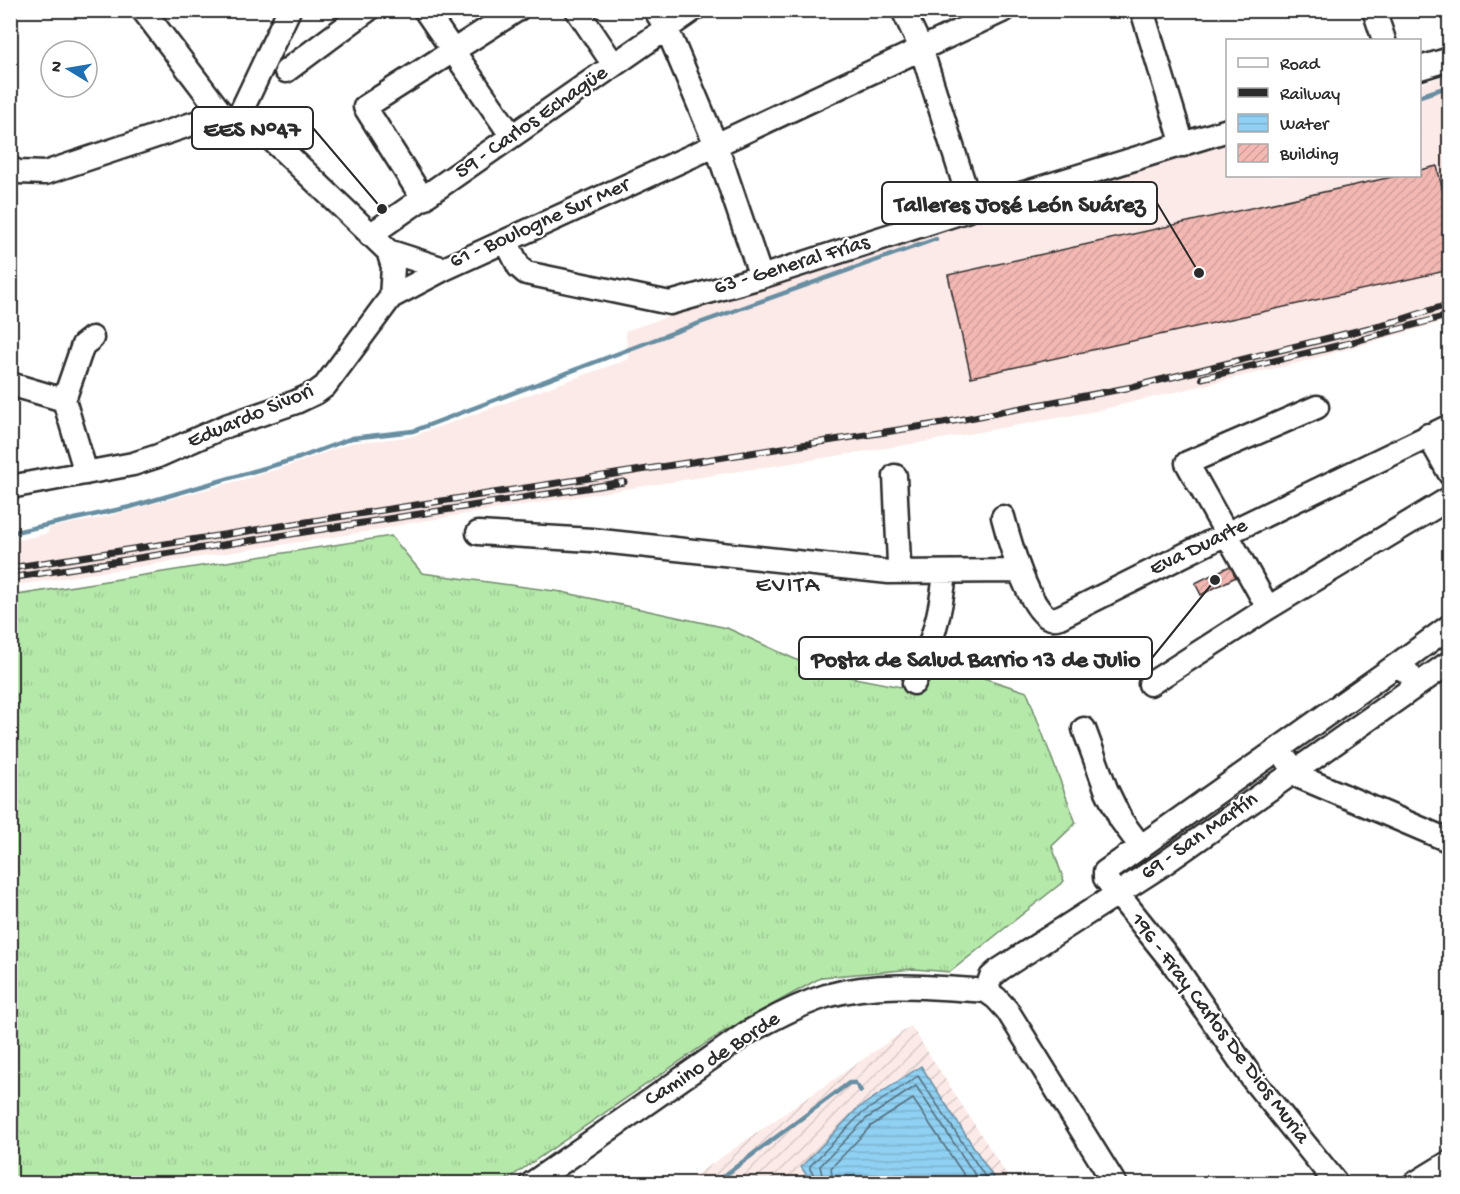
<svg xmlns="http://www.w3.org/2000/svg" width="1460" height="1194" viewBox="0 0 1460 1194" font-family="'Gochi Hand',sans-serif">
  <defs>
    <pattern id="industrial-furrows" width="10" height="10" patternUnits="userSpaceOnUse" patternTransform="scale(1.5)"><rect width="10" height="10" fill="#fceae8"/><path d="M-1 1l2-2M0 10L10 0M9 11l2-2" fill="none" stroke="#d8c9c7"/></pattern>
    <pattern id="grass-tufts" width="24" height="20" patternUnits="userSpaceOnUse" patternTransform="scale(1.5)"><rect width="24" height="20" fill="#b5e9aa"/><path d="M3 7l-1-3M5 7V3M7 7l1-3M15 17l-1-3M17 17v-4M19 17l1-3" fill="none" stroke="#9cc892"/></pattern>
    <pattern id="water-rules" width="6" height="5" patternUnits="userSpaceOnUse" patternTransform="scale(1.5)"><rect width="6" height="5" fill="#90d0f2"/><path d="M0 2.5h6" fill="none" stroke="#7cb3d0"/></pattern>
    <pattern id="building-hatch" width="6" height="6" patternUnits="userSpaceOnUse" patternTransform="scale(1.5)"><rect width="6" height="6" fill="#f4b8b3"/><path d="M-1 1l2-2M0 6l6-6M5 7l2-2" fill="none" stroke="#d19e9a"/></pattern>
  </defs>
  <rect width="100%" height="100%" fill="#fff"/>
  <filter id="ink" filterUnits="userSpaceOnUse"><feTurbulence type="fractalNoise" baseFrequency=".0167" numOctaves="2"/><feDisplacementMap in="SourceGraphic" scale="12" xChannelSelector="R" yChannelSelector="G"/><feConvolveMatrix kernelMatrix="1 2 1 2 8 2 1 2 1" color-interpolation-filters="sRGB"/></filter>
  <g filter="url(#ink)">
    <!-- built -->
    <path fill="#fceae8" d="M1449,74v246l-143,41 -215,51 -167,30 -514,81 -32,7 -367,56v-44l37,-9 1,-5 51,-10 149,-40 45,-14 57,-21 59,-6 219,-78 -4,-28 114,-38 488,-150 1,33h192v-92z"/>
    <!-- industrial -->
    <path fill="url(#industrial-furrows)" d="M911,1026l101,157 -329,1z"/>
    <!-- grass -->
    <path fill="url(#grass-tufts)" stroke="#708a6a" stroke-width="1.5" d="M391,536l31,37 140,19 165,36 96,44 78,15 12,-32 114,37 49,131 -24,23 12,35 -114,91 -36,-3 -92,8 -102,57 -218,149 -491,1v-588z"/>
    <!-- water -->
    <path fill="url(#water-rules)" stroke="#688ea2" stroke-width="1.5" d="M921,1066l76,117h-185l-11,-16 56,-58z"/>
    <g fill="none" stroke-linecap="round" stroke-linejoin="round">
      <!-- shore -->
      <path stroke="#536d7b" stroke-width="1.5" d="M817,1184l-1,-5 -6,-10v-3l51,-52 57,-38 72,108
        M824,1184l-4,-18 46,-47 50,-33 65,98
        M833,1184l-2,-16 40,-42 42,-27 57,85"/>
      <!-- stream -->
      <path stroke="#688ea2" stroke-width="4.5" d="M1420,96l30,-10
        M10,533l120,-26 169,-49 53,-20 61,-7 267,-101 256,-91
        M713,1184l136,-101h6l6,8"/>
    </g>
    <!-- building -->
    <path fill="url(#building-hatch)" stroke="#2b2b2b" stroke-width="1.5" d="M1437,166l13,55v49l-479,107 -23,-102 448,-99h24v-6z
      M1230,566l6,11 -35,18 -6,-12z"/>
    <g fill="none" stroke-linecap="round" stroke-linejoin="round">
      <defs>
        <path id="minor" d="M143,10l79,104c19,4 32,12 48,24l118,113 56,18 272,-124 288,-135
          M425,10l86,125
          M577,10l37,55
          M655,10l12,19 49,116 45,132
          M903,10l18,38 51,161
          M1142,10l41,135
          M1374,10l10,30
          M1420,68l30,-9
          M286,71l82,-61
          M238,118l51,-108
          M10,168l8,4 27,1 177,-59
          M423,199l-58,-92 152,-97
          M370,235l323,-225
          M506,241l13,26 7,6 144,30 91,-26 211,-68 256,-79
          M388,251l5,16 -2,30
          M10,384l54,16 22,73
          M64,400l19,-55 9,-7
          M1428,435l22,39
          M895,476l4,87 6,9
          M10,487l123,-23 25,-8 68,-30 70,-24 21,-10 8,-6 66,-89 53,-28
          M1003,517c5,19 27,99 48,101 3,1 6,0 9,-1l166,-83 224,-108
          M478,533l114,7 297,32 131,-1
          M1268,608l-81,-145 130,-56
          M1409,674l-11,-10 52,-38
          M914,683c18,-40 27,-68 31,-111
          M1150,684l118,-76 182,-110
          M1084,729l22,60 15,31 20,27
          M1287,760l13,17 150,64
          M986,991l5,-14 8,-7 160,-103 291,-205
          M531,1184l216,-151c26,-15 51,-28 79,-37 51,-15 107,-9 160,-5l10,7 11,12 108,174
          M1337,1184l-83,-103 -81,-118 -68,-85v-6l293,-208
          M1414,1184l36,-22"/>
      </defs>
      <!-- minor casing -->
      <use href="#minor" stroke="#2b2b2b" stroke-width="27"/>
      <!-- minor -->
      <use href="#minor" stroke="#fff" stroke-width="22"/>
      <defs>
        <path id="rail" d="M1202,378l143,-34 105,-29
          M10,568l933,-145 189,-36 265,-66 53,-17
          M10,578l614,-96"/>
      </defs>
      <!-- rail casing -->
      <use href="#rail" stroke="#2b2b2b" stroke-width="7"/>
      <!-- rail -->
      <use href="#rail" stroke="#fff" stroke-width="4.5" stroke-dasharray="14" stroke-linecap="butt"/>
    </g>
  </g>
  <g text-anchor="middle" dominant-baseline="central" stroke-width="4.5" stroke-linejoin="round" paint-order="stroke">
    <!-- street labels -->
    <g font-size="22" fill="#2b2b2b" stroke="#fff">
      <text transform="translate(532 123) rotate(-35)">59 - Carlos Echagüe</text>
      <text transform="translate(540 224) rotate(-24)">61 - Boulogne Sur Mer</text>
      <text transform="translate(792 266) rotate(-17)">63 - General Frías</text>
      <text transform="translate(251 417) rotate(-23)">Eduardo Sivori</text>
      <text transform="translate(1199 548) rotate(-26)">Eva Duarte</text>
      <text transform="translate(1200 837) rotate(-35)">69 - San Martín</text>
      <text transform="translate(1219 1029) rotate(53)">196 - Fray Carlos De Dios Muria</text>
      <text transform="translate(713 1060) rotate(-33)">Camino de Borde</text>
    </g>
    <!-- neighbourhood labels -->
    <g font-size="24" letter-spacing="1.5" fill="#2b2b2b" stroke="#fff">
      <text x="788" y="586">EVITA</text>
    </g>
  </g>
  <!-- callouts -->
  <path fill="none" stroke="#2b2b2b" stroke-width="2" d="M382 209L313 128M1199 273L1157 203M1215 580L1152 658"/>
  <g fill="#2b2b2b" stroke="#fff" stroke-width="2">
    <circle cx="382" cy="209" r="6"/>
    <circle cx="1199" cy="273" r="6"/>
    <circle cx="1215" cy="580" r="6"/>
  </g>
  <g fill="#fff" stroke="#2b2b2b" stroke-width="2">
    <rect x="192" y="107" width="121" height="42" rx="6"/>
    <rect x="882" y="182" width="275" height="42" rx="6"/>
    <rect x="799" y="637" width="353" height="42" rx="6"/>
  </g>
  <g font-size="24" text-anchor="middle" font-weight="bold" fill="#2b2b2b">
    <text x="252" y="136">EES N°47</text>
    <text x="1020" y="211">Talleres José León Suárez</text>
    <text x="976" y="666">Posta de Salud Barrio 13 de Julio</text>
  </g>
  <!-- margin -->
  <rect width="1460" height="1194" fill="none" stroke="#fff" stroke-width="36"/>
  <rect x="18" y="18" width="1424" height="1158" fill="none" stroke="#2b2b2b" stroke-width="2" filter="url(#ink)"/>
  <!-- legend -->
  <rect x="1226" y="39" width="195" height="138" fill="#ffffff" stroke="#aaaaaa" stroke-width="1.5"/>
  <rect x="1238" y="58" width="30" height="9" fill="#ffffff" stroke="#aaaaaa" stroke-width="1.5"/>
  <text x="1280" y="69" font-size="18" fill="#2b2b2b">Road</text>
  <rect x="1238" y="88" width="30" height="9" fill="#2b2b2b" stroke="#aaaaaa" stroke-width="1.5"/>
  <text x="1280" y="99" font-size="18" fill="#2b2b2b">Railway</text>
  <rect x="1238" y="114" width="30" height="18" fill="url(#water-rules)" stroke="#aaaaaa" stroke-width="1.5"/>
  <text x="1280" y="129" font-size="18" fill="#2b2b2b">Water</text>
  <rect x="1238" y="144" width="30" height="18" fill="url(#building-hatch)" stroke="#aaaaaa" stroke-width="1.5"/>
  <text x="1280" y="159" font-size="18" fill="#2b2b2b">Building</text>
  <!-- north arrow -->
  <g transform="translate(69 69) rotate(281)"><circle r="28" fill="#ffffff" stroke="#aaaaaa" stroke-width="1.5"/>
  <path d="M0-4.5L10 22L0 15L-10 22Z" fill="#1f6fb2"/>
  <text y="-9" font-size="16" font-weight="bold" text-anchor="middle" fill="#2b2b2b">N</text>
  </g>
</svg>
